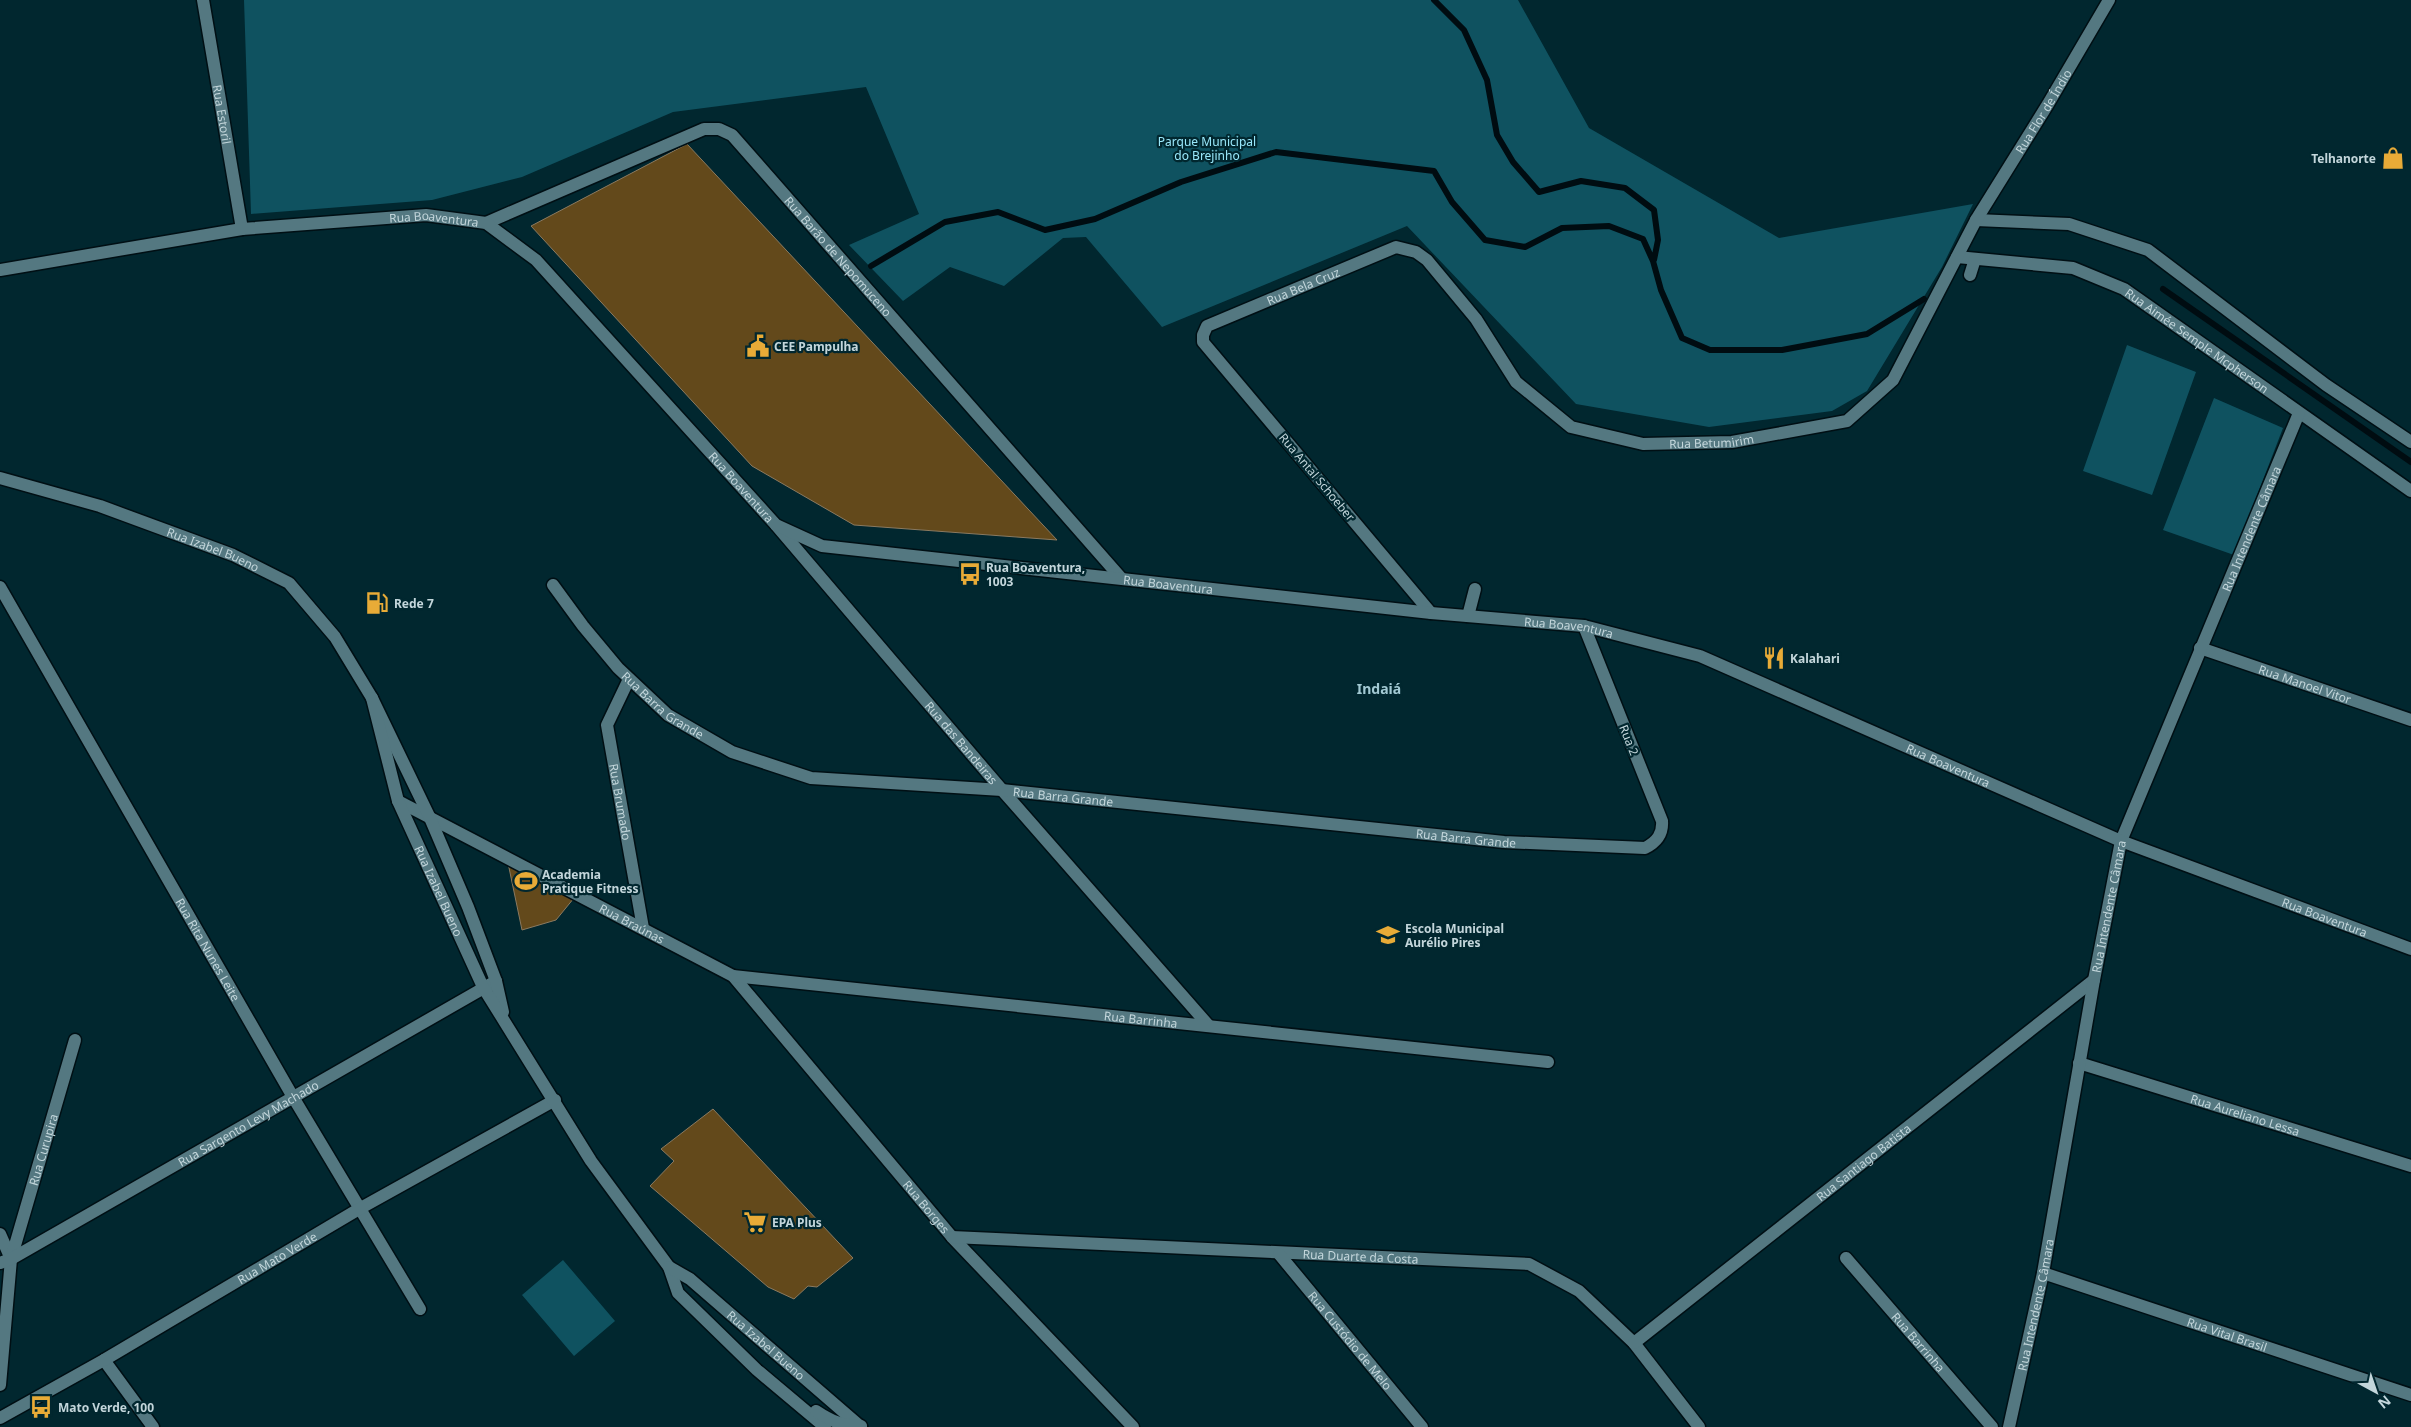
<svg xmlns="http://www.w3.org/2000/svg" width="2411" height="1427" viewBox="0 0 2411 1427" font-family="'Noto Sans',sans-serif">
  <rect width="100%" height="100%" fill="#01272f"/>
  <!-- green -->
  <path fill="#0f5260" d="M244,0h1274l71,128 190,110 194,-34 -31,63 -75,124 -35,20 -123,16 -133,-23 -169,-178 -245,101 -76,-90 -23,1 -59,48 -54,-19 -47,34 -54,-56 70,-31 -53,-127 -193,25 -151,65 -90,23 -181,14z
    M2127,345l69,27 -44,123 -69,-24z
    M2214,398l69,30 -49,127 -71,-25z
    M563,1260l52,61 -41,35 -52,-61z"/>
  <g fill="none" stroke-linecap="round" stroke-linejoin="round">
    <!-- stream -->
    <path stroke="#000c11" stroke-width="6" d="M1434,0l30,30 23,50 10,55 16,27 26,30 42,-11 44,7 29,22 4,30 -4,20
      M871,266l74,-44 53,-10 47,18 50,-11 86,-37 95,-30 158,19 18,31 33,38 40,7 37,-19 47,-2 34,13 10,22 8,29 21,48 28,12h72l85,-16 57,-35
      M2163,289l248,173"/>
  </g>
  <!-- building -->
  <path fill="#63491b" stroke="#8b7a60" d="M687,144l370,396 -203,-15 -102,-59 -221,-240z
    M508,863l66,35 -18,22 -34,10z
    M713,1109l140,149 -36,29 -9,-1 -14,13 -26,-12 -118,-101 24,-25 -13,-12z"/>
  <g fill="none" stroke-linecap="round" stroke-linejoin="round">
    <defs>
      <g id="minor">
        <path d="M1976,220l93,4 79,26 178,135 85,57"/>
        <path id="s1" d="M486,223l218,-94h15l13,6 389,443"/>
        <path id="s2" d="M1957,257l116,11 51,21 287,202"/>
        <path d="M1970,275l5,-16"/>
        <path id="s3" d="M776,525l226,265 207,236"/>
        <path id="s4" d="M553,585l30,41 35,42 50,47 64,37 79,26 191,12 502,52 141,6c12,-6 18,-14 17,-27l-78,-195"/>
        <path id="s5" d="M0,587l293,510 127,212"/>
        <path id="s6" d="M1431,613l-228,-271v-7l4,-9 189,-79 20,5 11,8 49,59 40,63 55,45 72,17 89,-2 115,-21 46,-41 83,-160 72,-116 61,-104"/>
        <path d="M1468,616l7,-27"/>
        <path id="s7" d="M2200,648l211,72"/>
        <path id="s8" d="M629,679l-22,46 36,203"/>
        <path id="s9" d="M398,801l335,175 219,261 181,190"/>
        <path id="s10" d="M733,976l815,86"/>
        <path id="s11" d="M2079,1063l332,103"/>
        <path d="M0,1234l11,25 -11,126"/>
        <path id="s12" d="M952,1237l577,27 50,27 55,52 65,84"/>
        <path id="s13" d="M1279,1254l143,173"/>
        <path id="s14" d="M1846,1258l146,169"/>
        <path id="s15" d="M11,1259l64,-219"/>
        <path id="s16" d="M0,1263l11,-4 485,-278"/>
        <path id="s17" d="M2043,1273l368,122"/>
        <path id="s18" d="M1634,1343l460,-363"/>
        <path d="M104,1360l49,67"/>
        <path id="s19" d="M0,1418l104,-58 255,-151 196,-109"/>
        <path id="s20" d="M2009,1427l34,-154 51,-293 27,-139 178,-428"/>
      </g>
      <g id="tertiary">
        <path id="s21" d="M203,0l39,229"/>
        <path id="s22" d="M0,270l242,-41 184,-14 60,8 50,37 240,265 46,21 609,67 153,13 116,30 421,185 290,108"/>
        <path id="s23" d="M0,478l100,28 133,49 56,28 46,54 37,61 58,120 38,89 28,74 7,31"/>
        <path id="s24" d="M372,698l26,103 85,186 108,174 78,106 9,26 79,77 68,57"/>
        <path id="s25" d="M669,1267l21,12 171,148"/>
        <path d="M816,1411c15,10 26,15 45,15"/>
      </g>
    </defs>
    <!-- minor casing -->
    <use href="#minor" stroke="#000f14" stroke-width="15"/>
    <!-- tertiary casing -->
    <use href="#tertiary" stroke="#000f14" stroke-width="15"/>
    <!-- minor -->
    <use href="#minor" stroke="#547881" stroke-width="12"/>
    <!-- tertiary -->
    <use href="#tertiary" stroke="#547881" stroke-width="12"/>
  </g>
  <!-- icons -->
  <defs>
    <symbol id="shop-bare" viewBox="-9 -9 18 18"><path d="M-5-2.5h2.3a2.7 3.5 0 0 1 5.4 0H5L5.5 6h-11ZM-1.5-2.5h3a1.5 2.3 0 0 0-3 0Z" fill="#e8ab37" stroke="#01272f" stroke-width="2.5" paint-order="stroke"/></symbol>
    <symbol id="civic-bare" viewBox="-9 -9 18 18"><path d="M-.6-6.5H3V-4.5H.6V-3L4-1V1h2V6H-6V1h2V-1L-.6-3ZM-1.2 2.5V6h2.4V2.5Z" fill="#e8ab37" stroke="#01272f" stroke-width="2.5" paint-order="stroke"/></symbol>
    <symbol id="bus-bare" viewBox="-9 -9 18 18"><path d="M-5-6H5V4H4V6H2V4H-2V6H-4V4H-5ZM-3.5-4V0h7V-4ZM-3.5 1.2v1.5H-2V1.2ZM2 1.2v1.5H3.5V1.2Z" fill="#e8ab37" stroke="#01272f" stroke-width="2.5" paint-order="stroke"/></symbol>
    <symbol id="fuel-bare" viewBox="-9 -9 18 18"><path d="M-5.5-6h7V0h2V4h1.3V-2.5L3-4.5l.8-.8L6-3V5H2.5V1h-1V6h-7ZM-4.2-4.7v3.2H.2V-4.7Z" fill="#e8ab37" stroke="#01272f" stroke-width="2.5" paint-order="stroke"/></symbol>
    <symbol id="restaurant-bare" viewBox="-9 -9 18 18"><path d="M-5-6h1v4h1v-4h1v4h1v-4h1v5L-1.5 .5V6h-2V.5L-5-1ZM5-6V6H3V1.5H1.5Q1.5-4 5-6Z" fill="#e8ab37" stroke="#01272f" stroke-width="2.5" paint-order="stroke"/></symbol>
    <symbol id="stadium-bare" viewBox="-9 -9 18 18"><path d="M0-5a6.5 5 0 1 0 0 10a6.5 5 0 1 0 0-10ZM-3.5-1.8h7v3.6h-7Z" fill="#e8ab37" stroke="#01272f" stroke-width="2.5" paint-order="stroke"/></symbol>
    <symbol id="school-bare" viewBox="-9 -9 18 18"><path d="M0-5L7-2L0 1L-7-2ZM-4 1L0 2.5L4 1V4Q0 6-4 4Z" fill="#e8ab37" stroke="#01272f" stroke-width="2.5" paint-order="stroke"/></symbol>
    <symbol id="supermarket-bare" viewBox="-9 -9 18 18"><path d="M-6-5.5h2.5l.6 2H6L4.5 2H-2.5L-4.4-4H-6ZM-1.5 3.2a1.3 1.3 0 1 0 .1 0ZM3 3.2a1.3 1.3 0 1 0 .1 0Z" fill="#e8ab37" stroke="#01272f" stroke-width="2.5" paint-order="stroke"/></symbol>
  </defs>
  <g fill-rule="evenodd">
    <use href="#shop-bare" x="2377" y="142" width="32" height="32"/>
    <use href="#civic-bare" x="742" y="330" width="32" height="32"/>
    <use href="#bus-bare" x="954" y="558" width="32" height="32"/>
    <use href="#fuel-bare" x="361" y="587" width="32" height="32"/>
    <use href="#restaurant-bare" x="1758" y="642" width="32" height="32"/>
    <use href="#stadium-bare" x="510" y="865" width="32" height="32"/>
    <use href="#school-bare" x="1372" y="919" width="32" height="32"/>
    <use href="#supermarket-bare" x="739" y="1206" width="32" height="32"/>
    <use href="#bus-bare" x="25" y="1391" width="32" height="32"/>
  </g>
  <g text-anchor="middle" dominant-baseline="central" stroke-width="4.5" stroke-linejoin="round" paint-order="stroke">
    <!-- street labels -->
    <g font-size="12" fill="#c3d6db" stroke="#01272f">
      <text stroke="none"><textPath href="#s6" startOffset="1482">Rua Flor de Índio</textPath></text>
      <text stroke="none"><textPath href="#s21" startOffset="116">Rua Estoril</textPath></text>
      <text stroke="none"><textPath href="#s22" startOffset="438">Rua Boaventura</textPath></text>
      <text stroke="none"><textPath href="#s1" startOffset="428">Rua Barão de Nepomuceno</textPath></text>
      <text stroke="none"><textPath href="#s6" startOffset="475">Rua Bela Cruz</textPath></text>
      <text stroke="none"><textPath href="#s2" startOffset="261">Rua Aimée Semple Mcpherson</textPath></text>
      <text stroke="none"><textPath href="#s6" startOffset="975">Rua Betumirim</textPath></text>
      <text transform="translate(1317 477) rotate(50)">Rua Antal Schoeber</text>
      <text stroke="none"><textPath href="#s22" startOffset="859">Rua Boaventura</textPath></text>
      <text stroke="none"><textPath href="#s20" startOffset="935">Rua Intendente Câmara</textPath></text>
      <text stroke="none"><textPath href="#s23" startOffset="225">Rua Izabel Bueno</textPath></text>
      <text stroke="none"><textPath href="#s22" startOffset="1309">Rua Boaventura</textPath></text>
      <text stroke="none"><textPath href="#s22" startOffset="1712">Rua Boaventura</textPath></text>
      <text stroke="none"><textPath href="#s7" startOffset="111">Rua Manoel Vitor</textPath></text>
      <text stroke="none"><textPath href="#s4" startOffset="164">Rua Barra Grande</textPath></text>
      <text transform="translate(1629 740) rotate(68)">Rua 2</text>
      <text stroke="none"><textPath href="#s3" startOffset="286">Rua das Bandeiras</textPath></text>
      <text stroke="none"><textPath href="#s22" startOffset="2118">Rua Boaventura</textPath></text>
      <text stroke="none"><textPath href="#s4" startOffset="584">Rua Barra Grande</textPath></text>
      <text stroke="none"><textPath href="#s8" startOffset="129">Rua Brumado</textPath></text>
      <text stroke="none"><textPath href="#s4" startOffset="989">Rua Barra Grande</textPath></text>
      <text stroke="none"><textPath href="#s24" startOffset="205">Rua Izabel Bueno</textPath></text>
      <text stroke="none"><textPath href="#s20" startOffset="530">Rua Intendente Câmara</textPath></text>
      <text stroke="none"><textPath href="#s22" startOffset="2524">Rua Boaventura</textPath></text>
      <text stroke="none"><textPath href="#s9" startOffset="264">Rua Braúnas</textPath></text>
      <text stroke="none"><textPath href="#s5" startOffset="418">Rua Rita Nunes Leite</textPath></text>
      <text stroke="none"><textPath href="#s10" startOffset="410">Rua Barrinha</textPath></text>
      <text stroke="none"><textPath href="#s11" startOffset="174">Rua Aureliano Lessa</textPath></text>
      <text stroke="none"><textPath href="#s16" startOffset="285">Rua Sargento Levy Machado</textPath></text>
      <text stroke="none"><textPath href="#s15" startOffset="114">Rua Curupira</textPath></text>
      <text stroke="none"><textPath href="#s18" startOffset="292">Rua Santiago Batista</textPath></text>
      <text stroke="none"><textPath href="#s9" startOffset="679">Rua Borges</textPath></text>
      <text stroke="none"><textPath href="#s12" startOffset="409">Rua Duarte da Costa</textPath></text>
      <text stroke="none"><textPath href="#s19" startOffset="320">Rua Mato Verde</textPath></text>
      <text stroke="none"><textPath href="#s20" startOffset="125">Rua Intendente Câmara</textPath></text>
      <text stroke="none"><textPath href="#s17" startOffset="194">Rua Vital Brasil</textPath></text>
      <text stroke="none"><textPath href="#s13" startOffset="112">Rua Custódio de Melo</textPath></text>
      <text stroke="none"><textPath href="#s14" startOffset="111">Rua Barrinha</textPath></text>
      <text stroke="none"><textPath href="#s25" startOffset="125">Rua Izabel Bueno</textPath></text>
    </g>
    <!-- park labels -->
    <g font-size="12" fill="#99e8fb" stroke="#01272f">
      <text x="1207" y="141">Parque Municipal<tspan x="1207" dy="14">do Brejinho</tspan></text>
    </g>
    <!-- poi labels -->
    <g font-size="12" font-weight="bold" fill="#c3d6db" stroke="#01272f" text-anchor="start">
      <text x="2376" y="158" text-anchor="end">Telhanorte</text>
      <text x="774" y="346">CEE Pampulha</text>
      <text x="986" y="567">Rua Boaventura,<tspan x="986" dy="14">1003</tspan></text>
      <text x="394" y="603">Rede 7</text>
      <text x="1790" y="658">Kalahari</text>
      <text x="542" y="874">Academia<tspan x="542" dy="14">Pratique Fitness</tspan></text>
      <text x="1405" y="928">Escola Municipal<tspan x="1405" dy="14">Aurélio Pires</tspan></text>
      <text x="772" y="1222">EPA Plus</text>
      <text x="58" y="1407">Mato Verde, 100</text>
    </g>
    <!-- neighbourhood labels -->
    <g font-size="14" font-weight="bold" fill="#a2c9d3" stroke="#01272f">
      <text x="1379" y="688">Indaiá</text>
    </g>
  </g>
  <!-- north arrow -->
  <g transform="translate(2376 1392) rotate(140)" stroke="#01272f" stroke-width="4" paint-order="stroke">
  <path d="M0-4L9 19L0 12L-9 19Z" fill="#c3d6db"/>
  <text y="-8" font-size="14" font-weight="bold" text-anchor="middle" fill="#c3d6db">N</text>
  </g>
</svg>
